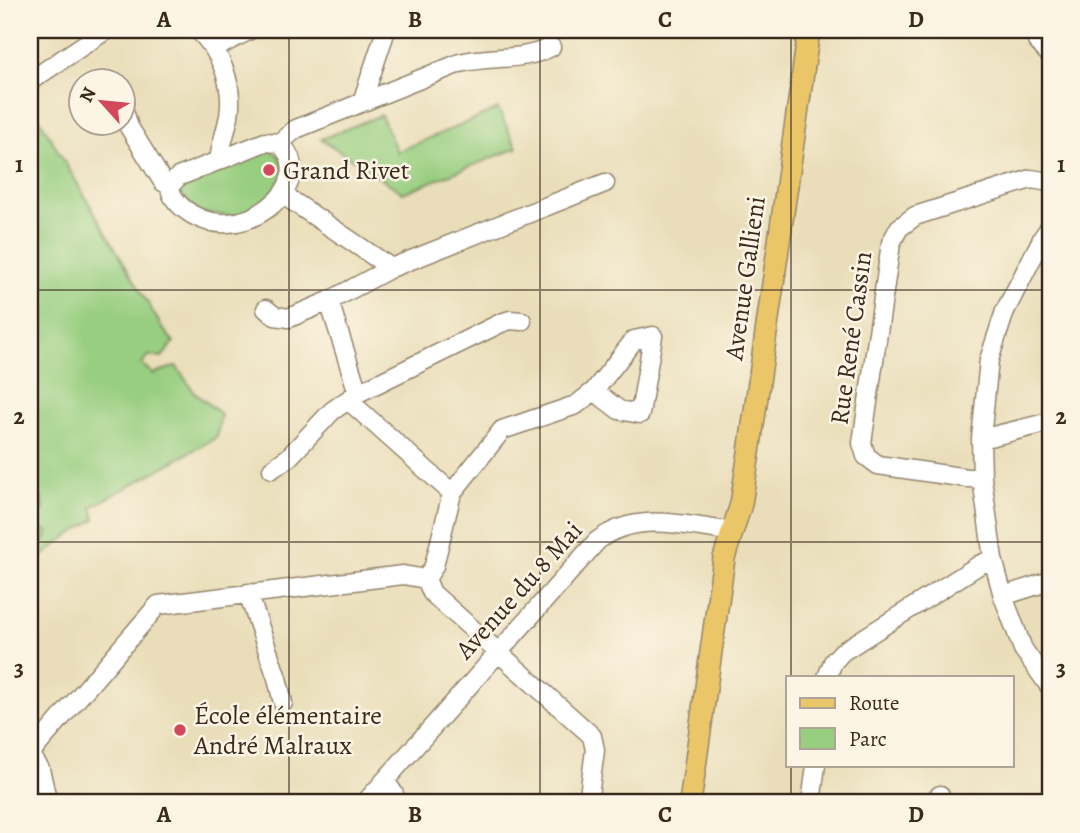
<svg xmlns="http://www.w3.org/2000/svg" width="1080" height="833" viewBox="0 0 1080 833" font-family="Alegreya,serif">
  <rect width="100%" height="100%" fill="#fcf5e5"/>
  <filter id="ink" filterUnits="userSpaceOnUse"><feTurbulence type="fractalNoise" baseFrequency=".0143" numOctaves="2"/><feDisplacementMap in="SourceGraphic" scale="14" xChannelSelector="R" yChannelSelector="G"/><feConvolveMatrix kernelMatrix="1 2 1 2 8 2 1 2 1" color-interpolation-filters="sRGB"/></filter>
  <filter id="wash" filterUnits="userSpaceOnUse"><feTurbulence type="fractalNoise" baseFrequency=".00686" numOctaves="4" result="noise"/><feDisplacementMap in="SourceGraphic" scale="28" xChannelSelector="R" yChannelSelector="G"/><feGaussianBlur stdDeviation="1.57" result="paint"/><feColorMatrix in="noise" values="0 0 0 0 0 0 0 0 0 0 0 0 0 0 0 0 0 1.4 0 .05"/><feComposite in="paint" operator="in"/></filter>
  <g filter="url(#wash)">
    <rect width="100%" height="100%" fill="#eadeba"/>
    <!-- green -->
    <path fill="#98ce80" stroke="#6a7c4f" stroke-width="2" d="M30,103l133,226 11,13 -12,15 -14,-1 -6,8 11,10 23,-8 19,27 26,21 -4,23 -125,70 3,12 -34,22 -31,25v-23l14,-2 5,-8 -10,-7 1,-8 -8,-3 9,-2 3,-5 -3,-11 -11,-2z
      M498,109l19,39 -114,45 -82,-54 60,-24 16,37z
      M260,150h9l9,5 5,9v14l-14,22 -32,17 -39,-5 -20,-21 2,-6z"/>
    <!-- forest -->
    <path fill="#7ab16e" stroke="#5a6e46" stroke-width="2" d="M32,494l9,3 3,11 -3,5 -8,2 8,3 -2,8 10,7 -5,8 -9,4 -5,-2v-48z"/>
  </g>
  <g filter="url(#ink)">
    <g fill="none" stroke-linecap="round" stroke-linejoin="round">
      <defs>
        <path id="minor" d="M198,30c23,21 36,55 31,86 -3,15 -8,29 -10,44
          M1034,30l3,11 13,14
          M215,48l35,-18
          M30,81l76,-51
          M362,102l24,-72
          M124,111l5,16 34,55 7,4c0,9 6,16 13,22 56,47 141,-27 96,-65l-14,-1 -87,35 -8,9
          M279,143l17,-14 164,-66c30,-8 62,-1 91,-16
          M282,194l109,74
          M1050,227l-7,10 -38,74 -16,49 -8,79 1,39 11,81 10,37 20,53 27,38
          M329,301l29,92
          M266,309l9,7 14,2 40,-17 62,-33 214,-85
          M348,400l104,93
          M981,439l69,-17
          M272,469l17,-12 43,-46 26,-18 143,-70 9,-3 12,1
          M982,478h-15l-89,-13 -12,-9 -4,-13 29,-200 8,-15 16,-12 116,-37 19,3
          M426,579l8,-13 18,-73 50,-63 74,-25 18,-14 40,-51 19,-4 -13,78 -21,-4 -25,-19
          M248,593l29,85 6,25
          M1003,596l47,-15
          M827,677l6,-15 9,-10 137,-87 14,-6
          M30,754l128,-149 245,-30 23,4 6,14 160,143 3,14 -7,53
          M30,754l10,15 8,34
          M385,780l9,14 1,9
          M365,803l232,-262c40,-31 89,-15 136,-9
          M811,803l5,-38
          M932,803l8,-8"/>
        <path id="major" d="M690,803l34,-245 17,-54 9,-58 59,-416"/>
      </defs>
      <!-- minor casing -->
      <use href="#minor" stroke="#92846c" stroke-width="21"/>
      <!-- major casing -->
      <use href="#major" stroke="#92846c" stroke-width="24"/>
      <!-- minor -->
      <use href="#minor" stroke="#fff" stroke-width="18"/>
      <!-- major -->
      <use href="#major" stroke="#ebc669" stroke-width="21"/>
    </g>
  </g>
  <!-- grid -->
  <path fill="none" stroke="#3b2a1e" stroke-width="2" stroke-opacity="0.55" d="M289,30v773M540,30v773M791,30v647M30,290h1020M30,542h1020M791,765v38"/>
  <!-- markers -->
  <g fill="#d1495b" stroke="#fcf5e5" stroke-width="2.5">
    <circle cx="269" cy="170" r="7"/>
    <circle cx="180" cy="730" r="7"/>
  </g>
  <g text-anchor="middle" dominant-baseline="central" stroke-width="5" stroke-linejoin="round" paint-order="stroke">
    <!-- poi labels -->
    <g font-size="26" fill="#3b2a1e" stroke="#fcf5e5" text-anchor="start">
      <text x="283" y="170">Grand Rivet</text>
      <text x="194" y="715">École élémentaire<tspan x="194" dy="30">André Malraux</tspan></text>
    </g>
    <!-- street labels -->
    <g font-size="26" fill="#3b2a1e" stroke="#fcf5e5">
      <text transform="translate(745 278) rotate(-82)">Avenue Gallieni</text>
      <text transform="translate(851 338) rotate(-82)">Rue René Cassin</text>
      <text transform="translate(519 590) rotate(-48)">Avenue du 8 Mai</text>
    </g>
  </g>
  <!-- margin -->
  <rect width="1080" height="833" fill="none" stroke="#fcf5e5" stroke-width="77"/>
  <!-- legend -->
  <rect x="786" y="676" width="228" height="91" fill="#fcf5e5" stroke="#afa495" stroke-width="2"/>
  <rect x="800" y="698" width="35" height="10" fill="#ebc669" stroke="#afa495" stroke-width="2"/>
  <text x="849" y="710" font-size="21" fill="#3b2a1e">Route</text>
  <rect x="800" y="728" width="35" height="21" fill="#98ce80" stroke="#afa495" stroke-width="2"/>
  <text x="849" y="746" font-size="21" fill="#3b2a1e">Parc</text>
  <!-- north arrow -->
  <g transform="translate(102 102) rotate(297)"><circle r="33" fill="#fcf5e5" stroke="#afa495" stroke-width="2"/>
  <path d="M0-5L12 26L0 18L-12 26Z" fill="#d1495b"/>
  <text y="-10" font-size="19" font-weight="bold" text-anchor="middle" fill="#3b2a1e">N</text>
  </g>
  <rect x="38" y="38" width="1004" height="756" fill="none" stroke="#3b2a1e" stroke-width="2.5"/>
  <g font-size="23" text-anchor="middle" font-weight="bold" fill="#3b2a1e">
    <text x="164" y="27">A</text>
    <text x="415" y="27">B</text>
    <text x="665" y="27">C</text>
    <text x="916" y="27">D</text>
    <text x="19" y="172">1</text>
    <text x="1061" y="172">1</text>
    <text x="19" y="424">2</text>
    <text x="1061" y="424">2</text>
    <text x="19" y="676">3</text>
    <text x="1061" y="676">3</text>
    <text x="164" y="822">A</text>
    <text x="415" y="822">B</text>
    <text x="665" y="822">C</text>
    <text x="916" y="822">D</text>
  </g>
</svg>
